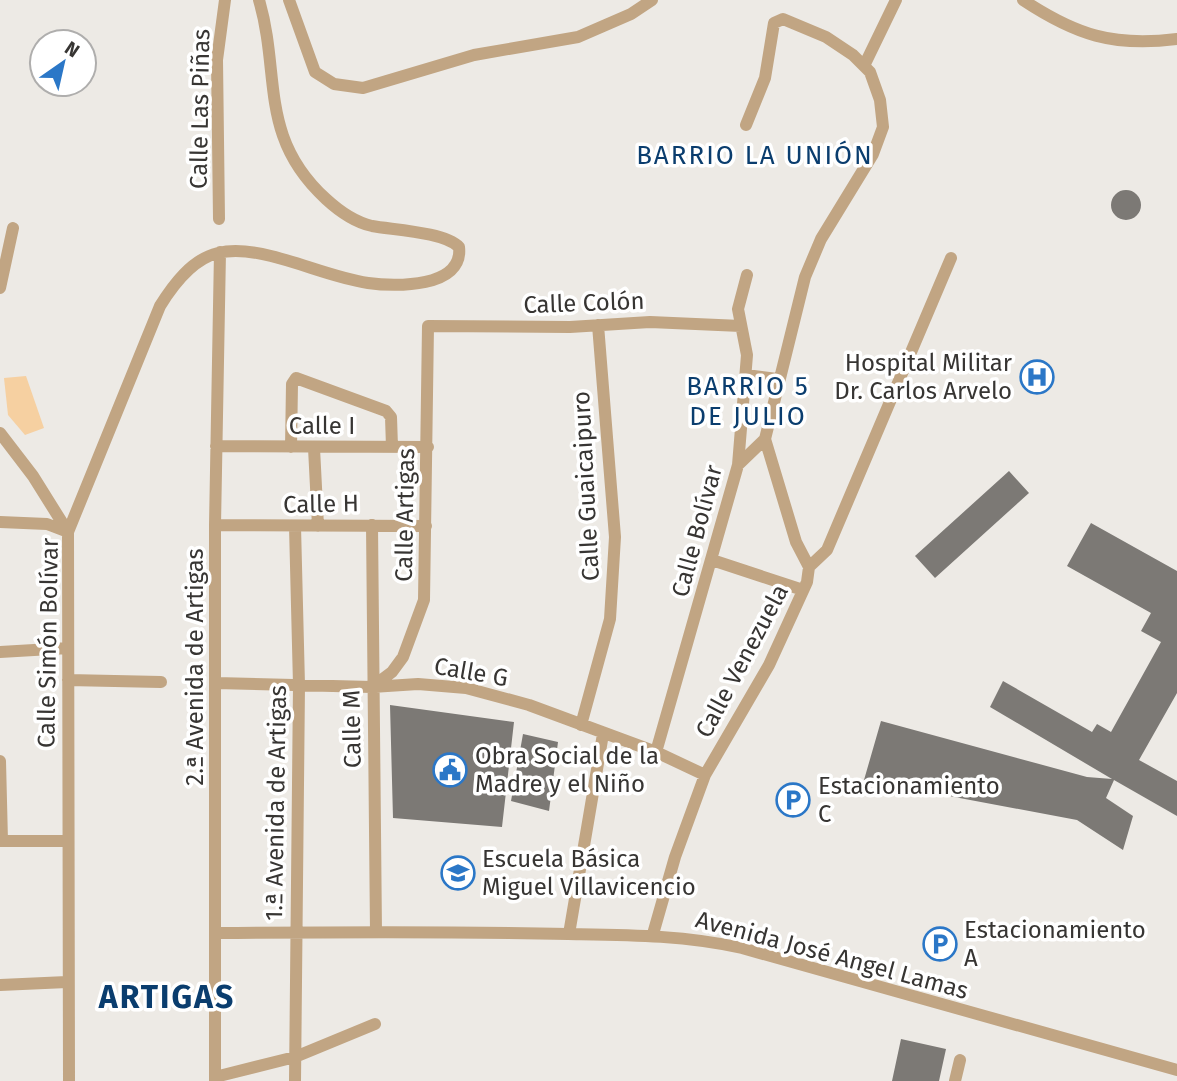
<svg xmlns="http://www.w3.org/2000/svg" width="1177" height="1081" viewBox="0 0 1177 1081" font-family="'Fira Sans',sans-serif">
  <rect width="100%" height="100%" fill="#edeae5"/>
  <!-- green -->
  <path fill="#f6d0a1" d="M26,376l18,52 -19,7 -17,-20 -4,-37z"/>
  <!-- building -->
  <path fill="#7c7975" d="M1111 205a15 15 0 1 1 30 0a15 15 0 1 1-30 0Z
    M1009,471l20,22 -94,85 -20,-22z
    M1091,523l86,48v122l-38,67 38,21v35l-63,-36 -8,18 27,18 -10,34 -46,-30 -213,-40 17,-59 206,56 25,2 -122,-72 13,-26 89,51 5,-8 14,8 50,-90 -20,-11 10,-18 -84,-47z
    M390,705l124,17 -12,105 -109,-9z
    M523,734l35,8 -9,69 -38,-10z
    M901,1039l45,10 -7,32h-47z"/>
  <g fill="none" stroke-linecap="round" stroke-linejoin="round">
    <!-- minor -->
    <path stroke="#c1a583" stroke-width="12" d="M289,0l26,72 19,12 29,4 111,-33 104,-18 53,-23 21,-14
      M1023,0c53,35 90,47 154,39
      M864,66l32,-66
      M219,219l-2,-159 8,-60
      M0,288l13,-60
      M746,375l31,4
      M0,433l33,43 35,56
      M216,446l212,1
      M291,447l1,-63 4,-6 90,33 5,6 1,30
      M314,448l4,78
      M738,465l27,-26
      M0,522l47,2 21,8
      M215,525l211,1
      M372,525l4,407
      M712,560l91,30
      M809,567l18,-17 124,-292
      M0,652l68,-4
      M68,680l93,2
      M216,683l156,4 46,-3 48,4 63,17 127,47 49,23
      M372,687l20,-15 11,-15 21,-57 4,-274 142,1 80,-5 91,4
      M581,725l29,-106 5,-82 -17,-212
      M656,752l82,-287 9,-110 -9,-46 9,-34
      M0,761l2,80
      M0,841h67
      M217,933c117,-1 234,-2 351,1 59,1 115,1 174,14l435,122
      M569,934l34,-200
      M653,934l22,-77 30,-82 64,-110 38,-83 2,-15 -13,-25 -31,-103 40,-162 16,-38 52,-85 10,-27 -3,-27 -10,-28 -17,-17 -27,-18 -43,-18 -9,4 -9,55 -19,47
      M0,985l67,-3
      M215,1077l80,-20 80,-33
      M69,1081l-1,-549 92,-226c13,-21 32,-47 58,-53 16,-4 37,-1 53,3 33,8 64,22 97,27 27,4 96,5 91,-36 -15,-15 -65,-17 -87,-21 -18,-4 -33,-15 -46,-27 -68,-62 -45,-124 -67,-199
      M215,1081v-556l5,-273
      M295,1081l4,-396 -4,-159
      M955,1081l5,-21"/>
  </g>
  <!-- icons -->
  <defs>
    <symbol id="hospital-ring" viewBox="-11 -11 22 22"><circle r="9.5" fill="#fff" stroke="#2b77c7" stroke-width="1.5"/><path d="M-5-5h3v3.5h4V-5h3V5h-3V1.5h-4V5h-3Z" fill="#2b77c7"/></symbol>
    <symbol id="civic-ring" viewBox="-11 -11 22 22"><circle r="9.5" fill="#fff" stroke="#2b77c7" stroke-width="1.5"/><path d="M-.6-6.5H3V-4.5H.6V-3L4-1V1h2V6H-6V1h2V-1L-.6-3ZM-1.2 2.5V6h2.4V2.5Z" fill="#2b77c7"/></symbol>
    <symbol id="parking-ring" viewBox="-11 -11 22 22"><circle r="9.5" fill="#fff" stroke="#2b77c7" stroke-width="1.5"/><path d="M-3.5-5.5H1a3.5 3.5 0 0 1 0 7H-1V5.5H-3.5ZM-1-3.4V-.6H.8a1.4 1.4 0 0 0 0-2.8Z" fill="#2b77c7"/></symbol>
    <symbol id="school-ring" viewBox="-11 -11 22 22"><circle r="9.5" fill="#fff" stroke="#2b77c7" stroke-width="1.5"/><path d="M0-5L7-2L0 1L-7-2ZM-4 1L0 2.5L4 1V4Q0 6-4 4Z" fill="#2b77c7"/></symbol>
  </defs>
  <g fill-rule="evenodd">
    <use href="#hospital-ring" x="1018" y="358" width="38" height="38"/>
    <use href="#civic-ring" x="431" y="751" width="38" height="38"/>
    <use href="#parking-ring" x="774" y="781" width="38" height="38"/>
    <use href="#school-ring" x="439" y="854" width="38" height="38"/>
    <use href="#parking-ring" x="921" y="925" width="38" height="38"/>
  </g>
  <g text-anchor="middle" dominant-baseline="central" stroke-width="7" stroke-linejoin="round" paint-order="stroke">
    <!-- street labels -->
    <g font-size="24" fill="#373533" stroke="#fff">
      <text transform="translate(200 109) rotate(-89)">Calle Las Piñas</text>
      <text transform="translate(584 303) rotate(-2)">Calle Colón</text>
      <text x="322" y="426">Calle I</text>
      <text transform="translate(586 486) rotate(-93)">Calle Guaicaipuro</text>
      <text transform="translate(321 504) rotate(-1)">Calle H</text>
      <text transform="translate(405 515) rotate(-89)">Calle Artigas</text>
      <text transform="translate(697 531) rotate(-75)">Calle Bolívar</text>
      <text transform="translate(48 643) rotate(-89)">Calle Simón Bolívar</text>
      <text transform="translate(742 661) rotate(-62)">Calle Venezuela</text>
      <text transform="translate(195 667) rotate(-90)">2.ª Avenida de Artigas</text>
      <text transform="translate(471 672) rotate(10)">Calle G</text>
      <text transform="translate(352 729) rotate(-91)">Calle M</text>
      <text transform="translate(276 803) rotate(-89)">1.ª Avenida de Artigas</text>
      <text transform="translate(832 955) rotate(15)">Avenida José Angel Lamas</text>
    </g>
    <!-- poi labels -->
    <g font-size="24" fill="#373533" stroke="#fff" text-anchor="start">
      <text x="1012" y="363" text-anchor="end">Hospital Militar<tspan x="1012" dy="28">Dr. Carlos Arvelo</tspan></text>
      <text x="475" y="756">Obra Social de la<tspan x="475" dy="28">Madre y el Niño</tspan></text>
      <text x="818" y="786">Estacionamiento<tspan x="818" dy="28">C</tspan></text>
      <text x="482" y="859">Escuela Básica<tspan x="482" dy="28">Miguel Villavicencio</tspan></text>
      <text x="964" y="930">Estacionamiento<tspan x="964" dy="28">A</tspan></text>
    </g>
    <!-- neighbourhood labels -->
    <g font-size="26" letter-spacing="2" fill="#0a3d6e" stroke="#fff">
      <text x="755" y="155">BARRIO LA UNIÓN</text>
      <text x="748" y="386">BARRIO 5<tspan x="748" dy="30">DE JULIO</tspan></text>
    </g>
    <!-- district labels -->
    <g font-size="32" font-weight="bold" letter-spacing="2" fill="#0a3d6e" stroke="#fff">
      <text x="167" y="997">ARTIGAS</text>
    </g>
  </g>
  <!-- north arrow -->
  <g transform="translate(63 63) rotate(34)"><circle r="33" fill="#ffffff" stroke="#afaead" stroke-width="2"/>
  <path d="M0-5L12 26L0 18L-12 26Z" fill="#2b77c7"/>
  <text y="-10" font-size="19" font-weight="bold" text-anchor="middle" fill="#373533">N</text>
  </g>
</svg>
